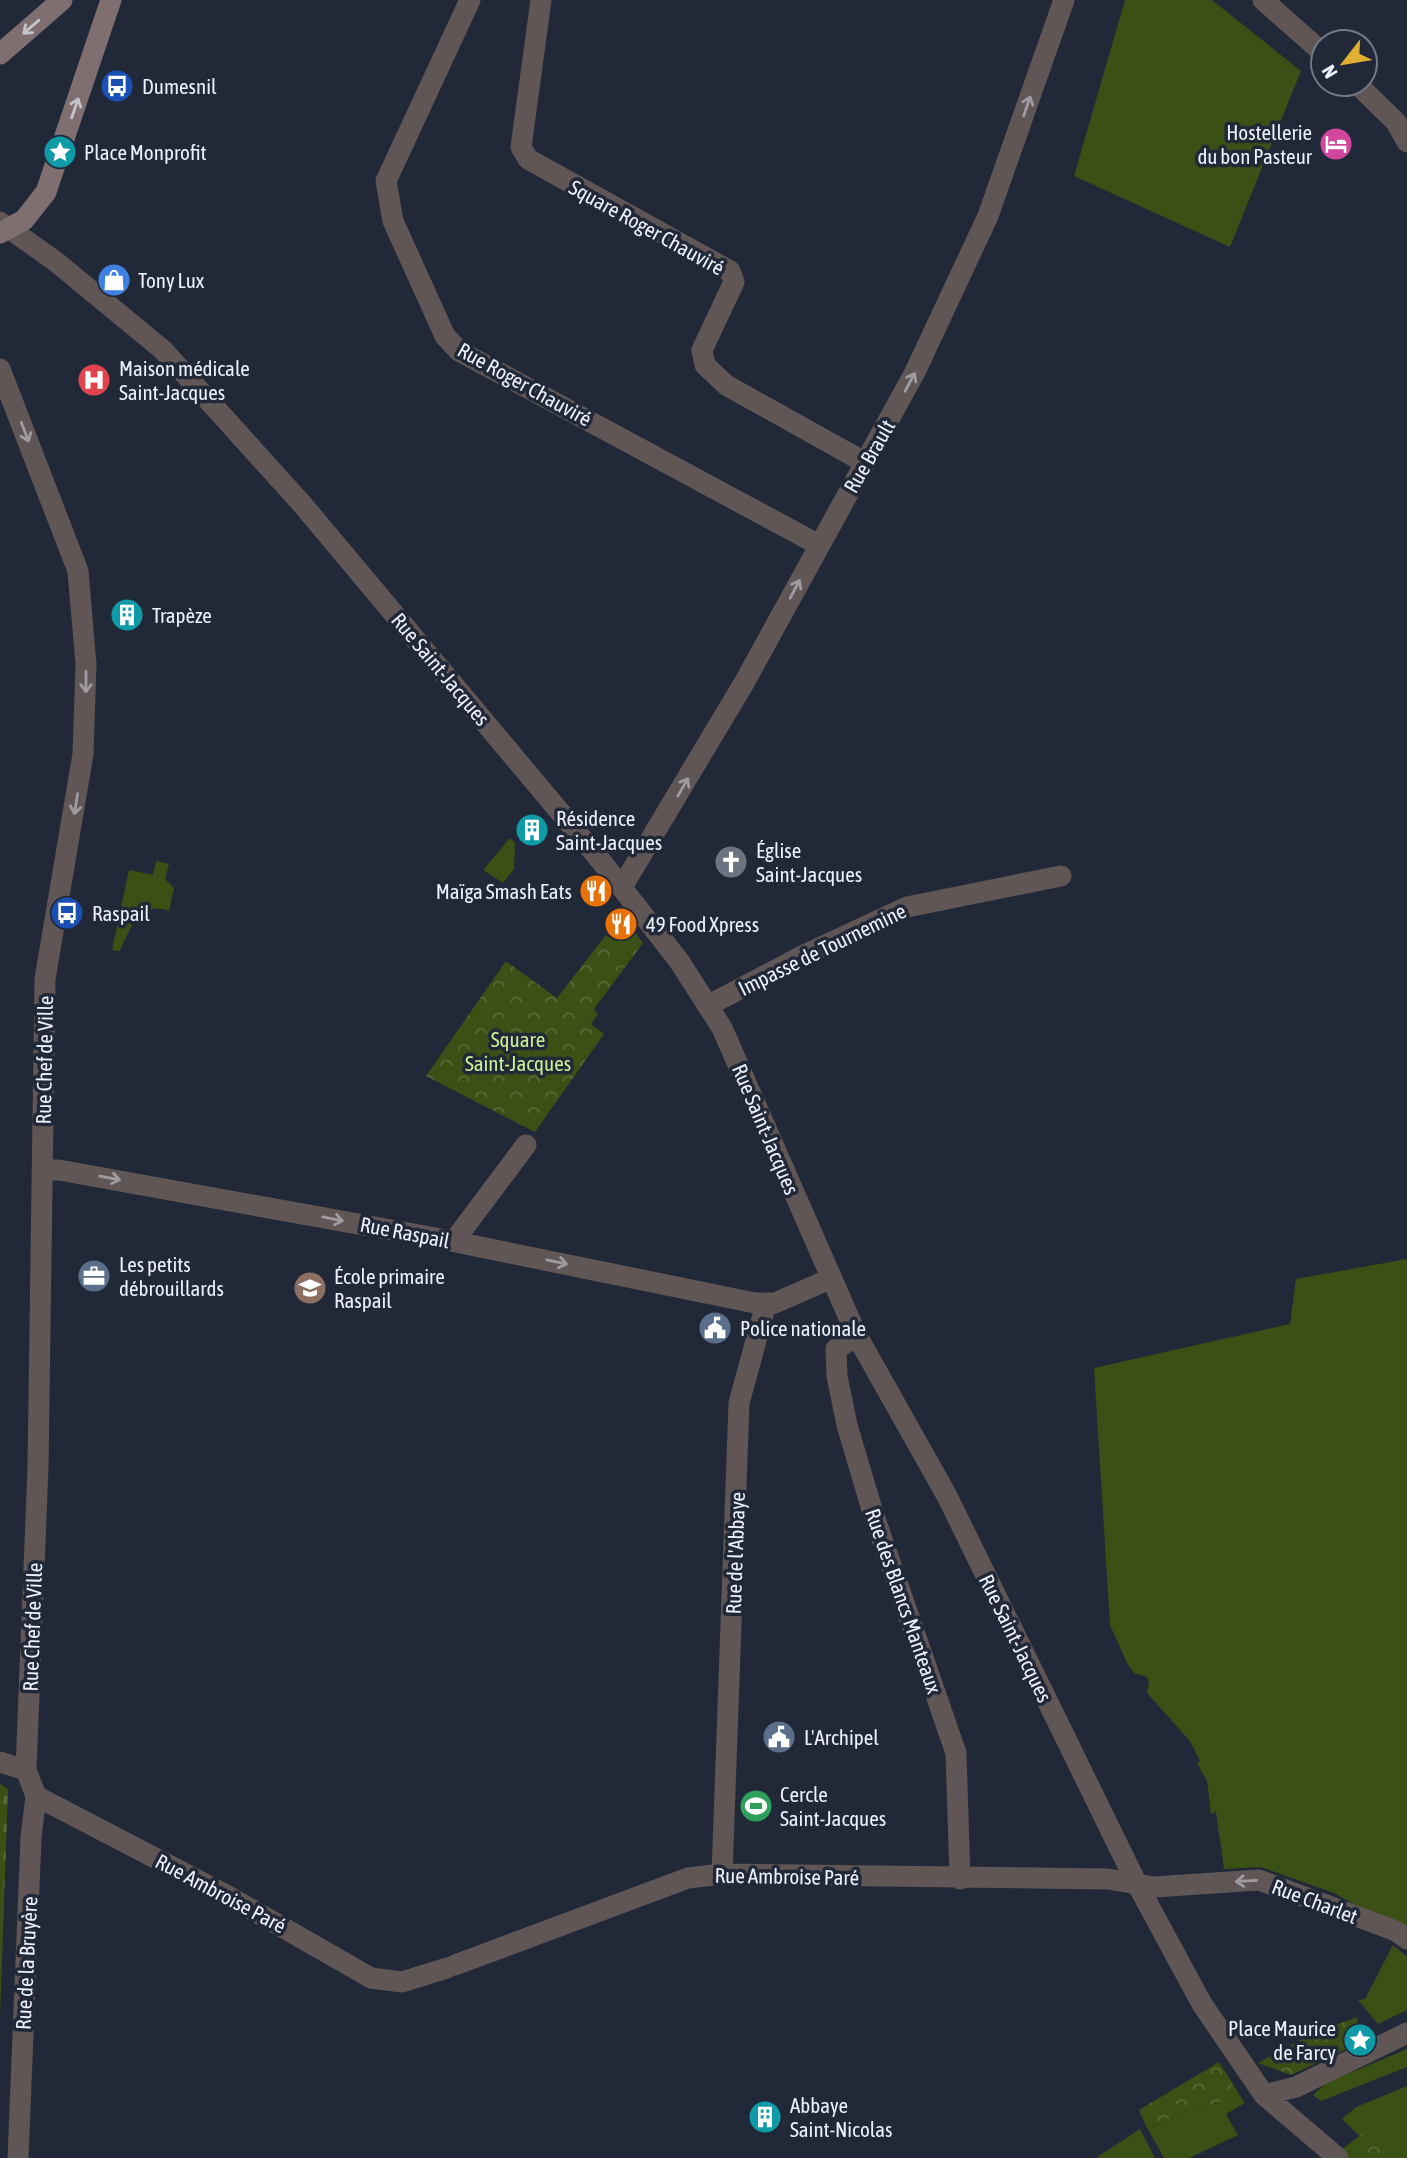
<svg xmlns="http://www.w3.org/2000/svg" width="1407" height="2158" viewBox="0 0 1407 2158" font-family="'Asap Condensed',sans-serif">
  <defs>
    <pattern id="forest-crowns" width="20" height="18" patternUnits="userSpaceOnUse" patternTransform="scale(1.75)"><rect width="20" height="18" fill="#3a5015"/><path d="M2 6a3 3 0 1 1 6 0M12 15a3 3 0 1 1 6 0" fill="none" stroke="#576a38"/></pattern>
    <pattern id="cemetery-stones" width="16" height="16" patternUnits="userSpaceOnUse" patternTransform="scale(1.75)"><rect width="16" height="16" fill="#3a5015"/><path d="M2 7V4a2 2 0 0 1 4 0v3zM10 15v-3a2 2 0 0 1 4 0v3z" fill="#576a38"/></pattern>
  </defs>
  <rect width="100%" height="100%" fill="#212837"/>
  <!-- green -->
  <path fill="#3a5015" d="M1125,0h87l89,71 -71,176 -156,-71z
    M510,838l5,5 -1,26 -11,14 -20,-13z
    M156,861l13,3 -4,15 9,9 -5,23c-30,-11 -39,18 -49,40l-8,-1 17,-80 24,5z
    M1407,1259v675l-73,-41 -73,-26 -37,2 -8,-57 -5,2 -4,-33 -10,-18 3,-2 -10,-20 -43,-48 2,-11 -2,-5 -13,-4 -6,-8 -18,-40 -16,-257 196,-44 6,-45z
    M1393,1945l14,12v53l-29,14 -20,-24 7,-1z
    M1407,2049v18l-86,34 -8,-6 15,-13z
    M1407,2086v72h-25l-40,-39 14,-12z
    M1239,2094l6,9 -19,11 12,21 -49,23h-25l-18,-32c17,1 24,-10 40,-15 19,-6 35,-7 53,-17z
    M1140,2129l15,29h-59z"/>
  <!-- forest -->
  <path fill="url(#forest-crowns)" d="M627,922l16,21 -49,66 4,5 -7,10 13,10 -69,98 -109,-56 80,-115 51,37 49,-63 7,5z
    M1358,2017l-5,29 -62,29 -33,-12 57,-31z
    M1219,2062l20,32c-18,10 -34,11 -53,17 -16,5 -23,16 -40,15l-7,-16z
    M1372,2126l17,32h-58z"/>
  <!-- cemetery -->
  <path fill="url(#cemetery-stones)" d="M0,1784l8,5 -8,228z"/>
  <g fill="none" stroke-linecap="round" stroke-linejoin="round">
    <!-- minor -->
    <path stroke="#605656" stroke-width="21" d="M470,0l-84,181 7,40 52,115 14,15 360,194
      M541,0l-20,147 7,12 202,112 4,11 -32,68 3,15 21,20 138,77
      M1263,0l60,53
      M1357,84l39,38 11,20
      M0,222l55,39 108,89 139,154 299,357 78,100 43,67 135,308 90,160 189,386 66,122 62,91 74,63
      M0,369l78,202 8,93 -3,90 -38,225 -7,488 -12,303 10,26 -5,42 -13,320
      M622,887l122,-204 171,-311 73,-156 76,-216
      M709,1005l93,-49 105,-49 154,-31
      M42,1170h17l382,69 314,64h20l55,-24
      M454,1241l72,-96
      M857,1336l-21,13 1,27 10,49 26,88 83,240 4,126
      M0,1762l26,8
      M36,1796l192,100 143,82 31,4 45,-14
      M722,1874l17,-471 27,-99
      M455,1965l233,-87 34,-4 386,5 46,8 105,-7 137,51 11,8
      M1264,2095l32,-8 111,-54"/>
    <!-- secondary -->
    <path stroke="#7f6f70" stroke-width="21" d="M0,54l62,-54
      M0,233l24,-13 22,-28 65,-192"/>
  </g>
  <!-- one-way arrows -->
  <defs><path id="oneway-shaft" d="M-6 0H5M1.5-3L5.5 0L1.5 3" fill="none" stroke-width="1.6" stroke-linecap="round" stroke-linejoin="round" transform="scale(1.75)"/></defs>
  <g stroke="#c6c4cb">
    <use href="#oneway-shaft" transform="translate(31 27) rotate(139)"/>
    <use href="#oneway-shaft" transform="translate(75 108) rotate(-71)"/>
  </g>
  <g stroke="#9f9ca1">
    <use href="#oneway-shaft" transform="translate(1027 106) rotate(-71)"/>
    <use href="#oneway-shaft" transform="translate(910 382) rotate(-62)"/>
    <use href="#oneway-shaft" transform="translate(25 432) rotate(69)"/>
    <use href="#oneway-shaft" transform="translate(795 589) rotate(-62)"/>
    <use href="#oneway-shaft" transform="translate(86 682) rotate(90)"/>
    <use href="#oneway-shaft" transform="translate(683 787) rotate(-60)"/>
    <use href="#oneway-shaft" transform="translate(76 804) rotate(99)"/>
    <use href="#oneway-shaft" transform="translate(110 1178) rotate(10)"/>
    <use href="#oneway-shaft" transform="translate(333 1219) rotate(11)"/>
    <use href="#oneway-shaft" transform="translate(557 1262) rotate(12)"/>
    <use href="#oneway-shaft" transform="translate(1246 1881) rotate(177)"/>
  </g>
  <!-- icons -->
  <defs>
    <symbol id="bus-disc" viewBox="-11 -11 22 22"><circle r="9.5" fill="#1a4fb4" stroke="#212837"/><path d="M-5-6H5V4H4V6H2V4H-2V6H-4V4H-5ZM-3.5-4V0h7V-4ZM-3.5 1.2v1.5H-2V1.2ZM2 1.2v1.5H3.5V1.2Z" fill="#fff"/></symbol>
    <symbol id="hotel-disc" viewBox="-11 -11 22 22"><circle r="9.5" fill="#d1479c" stroke="#212837"/><path d="M-6-4.5h1.5V1H6V5H4.5V3h-9V5H-6ZM-4 0a1.8 1.8 0 1 1 3.6 0ZM.5 0V-2.5h3Q6-2.5 6 0Z" fill="#fff"/></symbol>
    <symbol id="sight-disc" viewBox="-11 -11 22 22"><circle r="9.5" fill="#0f9aa8" stroke="#212837"/><path d="M0-6L1.8-2.2L6-1.7L2.9 1.2L3.7 5.4L0 3.3L-3.7 5.4L-2.9 1.2L-6-1.7L-1.8-2.2Z" fill="#fff"/></symbol>
    <symbol id="shop-disc" viewBox="-11 -11 22 22"><circle r="9.5" fill="#3f7fe0" stroke="#212837"/><path d="M-5-2.5h2.3a2.7 3.5 0 0 1 5.4 0H5L5.5 6h-11ZM-1.5-2.5h3a1.5 2.3 0 0 0-3 0Z" fill="#fff"/></symbol>
    <symbol id="hospital-disc" viewBox="-11 -11 22 22"><circle r="9.5" fill="#e0444e" stroke="#212837"/><path d="M-5-5h3v3.5h4V-5h3V5h-3V1.5h-4V5h-3Z" fill="#fff"/></symbol>
    <symbol id="building-disc" viewBox="-11 -11 22 22"><circle r="9.5" fill="#0f9aa8" stroke="#212837"/><path d="M-4-6H4V6H1V3H-1V6H-4ZM-2.5-4.3h1.7v1.8h-1.7ZM.8-4.3h1.7v1.8H.8ZM-2.5-1h1.7V.8h-1.7ZM.8-1h1.7V.8H.8Z" fill="#fff"/></symbol>
    <symbol id="church-disc" viewBox="-11 -11 22 22"><circle r="9.5" fill="#6b7280" stroke="#212837"/><path d="M-1.2-6h2.4v3.5h3.3v2.4h-3.3V6h-2.4V-.1h-3.3v-2.4h3.3Z" fill="#fff"/></symbol>
    <symbol id="restaurant-disc" viewBox="-11 -11 22 22"><circle r="9.5" fill="#e8710a" stroke="#212837"/><path d="M-5-6h1v4h1v-4h1v4h1v-4h1v5L-1.5 .5V6h-2V.5L-5-1ZM5-6V6H3V1.5H1.5Q1.5-4 5-6Z" fill="#fff"/></symbol>
    <symbol id="office-disc" viewBox="-11 -11 22 22"><circle r="9.5" fill="#5c6f8a" stroke="#212837"/><path d="M-6-3h4V-5.5h4V-3h4V5H-6ZM-1-4.5V-3h2v-1.5ZM-6 0V1H6V0Z" fill="#fff"/></symbol>
    <symbol id="school-disc" viewBox="-11 -11 22 22"><circle r="9.5" fill="#8d6e63" stroke="#212837"/><path d="M0-5L7-2L0 1L-7-2ZM-4 1L0 2.5L4 1V4Q0 6-4 4Z" fill="#fff"/></symbol>
    <symbol id="civic-disc" viewBox="-11 -11 22 22"><circle r="9.5" fill="#5c6f8a" stroke="#212837"/><path d="M-.6-6.5H3V-4.5H.6V-3L4-1V1h2V6H-6V1h2V-1L-.6-3ZM-1.2 2.5V6h2.4V2.5Z" fill="#fff"/></symbol>
    <symbol id="stadium-disc" viewBox="-11 -11 22 22"><circle r="9.5" fill="#2e9e5b" stroke="#212837"/><path d="M0-5a6.5 5 0 1 0 0 10a6.5 5 0 1 0 0-10ZM-3.5-1.8h7v3.6h-7Z" fill="#fff"/></symbol>
  </defs>
  <g fill-rule="evenodd">
    <use href="#bus-disc" x="98" y="67" width="38" height="38"/>
    <use href="#hotel-disc" x="1317" y="125" width="38" height="38"/>
    <use href="#sight-disc" x="41" y="133" width="38" height="38"/>
    <use href="#shop-disc" x="95" y="261" width="38" height="38"/>
    <use href="#hospital-disc" x="75" y="361" width="38" height="38"/>
    <use href="#building-disc" x="108" y="596" width="38" height="38"/>
    <use href="#building-disc" x="513" y="811" width="38" height="38"/>
    <use href="#church-disc" x="712" y="843" width="38" height="38"/>
    <use href="#restaurant-disc" x="577" y="872" width="38" height="38"/>
    <use href="#bus-disc" x="48" y="894" width="38" height="38"/>
    <use href="#restaurant-disc" x="602" y="905" width="38" height="38"/>
    <use href="#office-disc" x="75" y="1257" width="38" height="38"/>
    <use href="#school-disc" x="291" y="1269" width="38" height="38"/>
    <use href="#civic-disc" x="696" y="1309" width="38" height="38"/>
    <use href="#civic-disc" x="760" y="1718" width="38" height="38"/>
    <use href="#stadium-disc" x="737" y="1787" width="38" height="38"/>
    <use href="#sight-disc" x="1341" y="2021" width="38" height="38"/>
    <use href="#building-disc" x="746" y="2098" width="38" height="38"/>
  </g>
  <g text-anchor="middle" dominant-baseline="central" stroke-width="7" stroke-linejoin="round" paint-order="stroke">
    <!-- poi labels -->
    <g font-size="21" fill="#ecf1fc" stroke="#212837" text-anchor="start">
      <text x="142" y="86">Dumesnil</text>
      <text x="1312" y="132" text-anchor="end">Hostellerie<tspan x="1312" dy="24">du bon Pasteur</tspan></text>
      <text x="84" y="152">Place Monprofit</text>
      <text x="138" y="280">Tony Lux</text>
      <text x="119" y="368">Maison médicale<tspan x="119" dy="24">Saint-Jacques</tspan></text>
      <text x="152" y="615">Trapèze</text>
      <text x="556" y="818">Résidence<tspan x="556" dy="24">Saint-Jacques</tspan></text>
      <text x="756" y="850">Église<tspan x="756" dy="24">Saint-Jacques</tspan></text>
      <text x="572" y="891" text-anchor="end">Maïga Smash Eats</text>
      <text x="92" y="913">Raspail</text>
      <text x="646" y="924">49 Food Xpress</text>
      <text x="119" y="1264">Les petits<tspan x="119" dy="24">débrouillards</tspan></text>
      <text x="334" y="1276">École primaire<tspan x="334" dy="24">Raspail</tspan></text>
      <text x="740" y="1328">Police nationale</text>
      <text x="804" y="1737">L'Archipel</text>
      <text x="780" y="1794">Cercle<tspan x="780" dy="24">Saint-Jacques</tspan></text>
      <text x="1336" y="2028" text-anchor="end">Place Maurice<tspan x="1336" dy="24">de Farcy</tspan></text>
      <text x="790" y="2105">Abbaye<tspan x="790" dy="24">Saint-Nicolas</tspan></text>
    </g>
    <!-- street labels -->
    <g font-size="21" fill="#ecf1fc" stroke="#212837">
      <text transform="translate(647 227) rotate(29)">Square Roger Chauviré</text>
      <text transform="translate(525 384) rotate(29)">Rue Roger Chauviré</text>
      <text transform="translate(869 456) rotate(-60)">Rue Brault</text>
      <text transform="translate(441 669) rotate(50)">Rue Saint-Jacques</text>
      <text transform="translate(822 949) rotate(-26)">Impasse de Tournemine</text>
      <text transform="translate(44 1060) rotate(-89)">Rue Chef de Ville</text>
      <text transform="translate(766 1129) rotate(67)">Rue Saint-Jacques</text>
      <text transform="translate(405 1232) rotate(11)">Rue Raspail</text>
      <text transform="translate(735 1553) rotate(-88)">Rue de l'Abbaye</text>
      <text transform="translate(904 1601) rotate(71)">Rue des Blancs Manteaux</text>
      <text transform="translate(32 1627) rotate(-88)">Rue Chef de Ville</text>
      <text transform="translate(1016 1638) rotate(64)">Rue Saint-Jacques</text>
      <text transform="translate(787 1876) rotate(1)">Rue Ambroise Paré</text>
      <text transform="translate(221 1893) rotate(28)">Rue Ambroise Paré</text>
      <text transform="translate(1315 1901) rotate(21)">Rue Charlet</text>
      <text transform="translate(26 1963) rotate(-87)">Rue de la Bruyère</text>
    </g>
    <!-- park labels -->
    <g font-size="21" fill="#caf097" stroke="#212837">
      <text x="518" y="1039">Square<tspan x="518" dy="24">Saint-Jacques</tspan></text>
    </g>
  </g>
  <!-- north arrow -->
  <g transform="translate(1344 63) rotate(239)"><circle r="33" fill="#212837" stroke="#727886" stroke-width="2"/>
  <path d="M0-5L12 26L0 18L-12 26Z" fill="#e0b034"/>
  <text y="-10" font-size="19" font-weight="bold" text-anchor="middle" fill="#ecf1fc">N</text>
  </g>
</svg>
